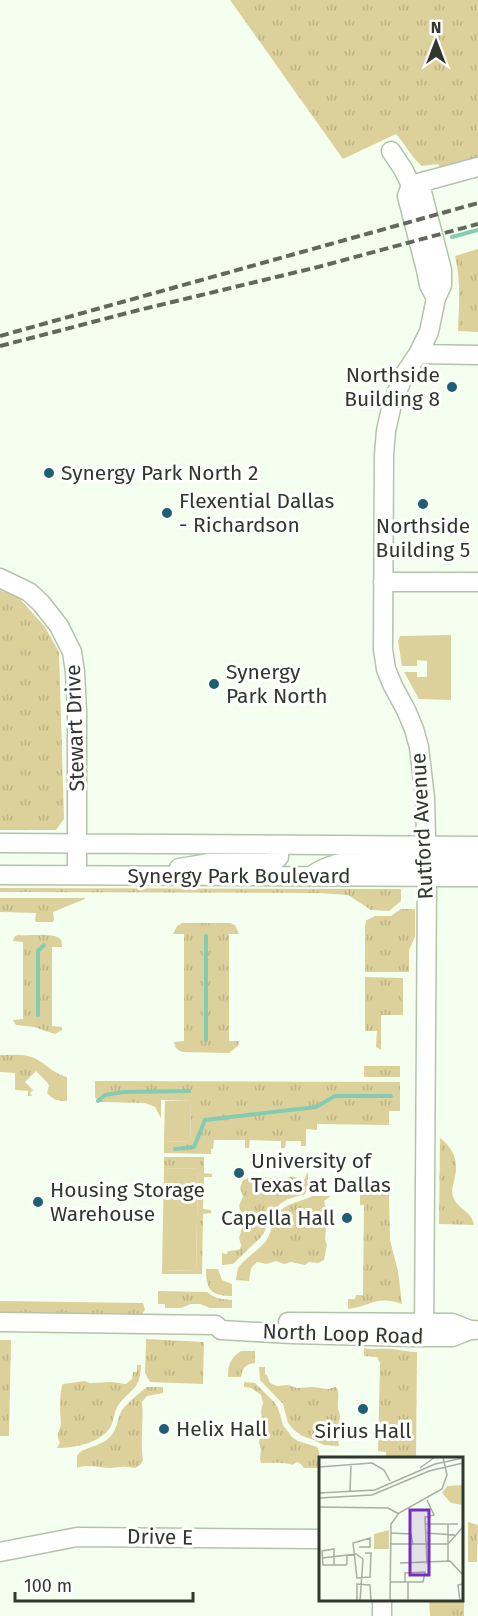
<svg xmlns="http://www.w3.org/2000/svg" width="478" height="1616" viewBox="0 0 478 1616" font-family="'Fira Sans',sans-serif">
  <defs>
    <pattern id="grass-tufts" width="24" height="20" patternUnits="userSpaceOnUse" patternTransform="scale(1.5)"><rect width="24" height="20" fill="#dcd19b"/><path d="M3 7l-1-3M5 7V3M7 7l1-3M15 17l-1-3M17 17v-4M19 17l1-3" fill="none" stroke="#bdb486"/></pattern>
  </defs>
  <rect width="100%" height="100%" fill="#f5ffef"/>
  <!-- grass -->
  <path fill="url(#grass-tufts)" d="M230,0h248v157l-38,10 -2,-3 -16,2c-9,-7 -17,-22 -26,-32l-53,25z
    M478,249v83l-20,-1c1,-25 3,-50 -3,-75z
    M0,590l19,8 26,29 14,25 5,167 -8,11h-56z
    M0,888l401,1v12l-12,10 -18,-1 -23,-15 -29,-2 -319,-1z
    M0,898h85v1l-32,13 1,8 -1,2h-16l-2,-1 1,-8 -36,-1z
    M401,909h14v28l-6,13v22h-44v-47l2,-5 8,-4h16z
    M182,923h48l5,2 4,9h-10v107h10l-1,5 -9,7 -46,-1c-6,-2 -8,-4 -9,-10l10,-1v-107h-11l4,-8z
    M18,935c8,1 36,-2 41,3 3,2 3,5 3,9h-10v79l10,1v3l-7,4 -21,-7 -18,-2 -3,-5 10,-1v-77l-10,-1 2,-5z
    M365,977l38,1v37h-22v35l-5,-3 1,-16h-12z
    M0,1055c12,0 27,-2 38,5 10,6 17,14 29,17v24c-10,0 -14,-1 -20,-8l2,-7 -2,-4 -11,-11 -11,11 8,8 -3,3 2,3h-4v-5l-13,-1v-17l-15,-1z
    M364,1066h36v11h-36z
    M95,1081l305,1v29h-11v14l-72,-1v6l-11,-1v17h-5v-5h-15l-1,7h-4v-7l-31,-1 -1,8h-4v-8h-31l-1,9h-2v5l-47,-1v-12l26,1 1,-41 -30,-1v18l-6,-11 -10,-4 -44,-1 -6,-4z
    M440,1138c12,9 19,22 15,38 -1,8 -5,15 -1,23 6,12 17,11 20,26l-35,-1z
    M164,1157h40v16l8,1v3h-8l-1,32 8,1v3l-8,1 -1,60h-40v-4l34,1 2,-102 -34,-1z
    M307,1173h1v14l-3,7 -17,5 -8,5 -10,11 -6,18 -4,5 -27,26 -11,1v-12l5,1 1,-3 9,-1 3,-1 1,-4 -2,-7 3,-10 -3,-7 2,-7 -2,-8 4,-10 -3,-8 3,-8c13,-6 23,-2 37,-1 5,1 4,-1 10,-2 4,-1 9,2 14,3z
    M360,1189h11l1,5h17l1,46 8,31 4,33c-26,-9 -30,2 -54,5v-10h7l1,-4h7l1,-90h-4z
    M312,1196h19l-7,5 3,11 -3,7 2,10 -1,10 2,6 -3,15 -6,3 -9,-1 -4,3 -14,-3 -7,2 -8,-3 -10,3 -9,-2 -6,6 -2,13 -13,-1 2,-12c8,-11 20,-17 28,-27 8,-12 5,-24 19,-34 8,-5 18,-6 27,-11z
    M206,1269h12l4,11 10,4v12c-21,0 -26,-6 -26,-27z
    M158,1291l49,1c8,7 15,7 25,8v8h-22l-10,-4h-9l-10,4h-16v-4h-7z
    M0,1301l143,2 2,7 -3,4 -5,2 -137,-2z
    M146,1339l58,3 -1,42 -53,-2 -5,-9z
    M0,1340h11l-2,96h-9z
    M364,1348c10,2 19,0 29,1 9,1 15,3 24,3l-1,106h-30v-6l-8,-1 2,-88 -3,-6 -13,-1z
    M241,1351h14v12c-9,1 -13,5 -14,14h-13c0,-12 2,-19 13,-26z
    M137,1365h4c-1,25 -8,22 -22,39 -5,7 -5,15 -8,22 -9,17 -37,22 -54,22l3,-6c-1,-2 -2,-3 -2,-5 -1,-5 3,-9 3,-14 -1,-9 -2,-31 2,-39l22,-3 5,2 22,-1 14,2 6,-5 1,-7h4z
    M259,1367h6v7l2,1 3,8 7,3 11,-1 9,3 15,-1 16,2 7,-2 2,1c3,8 0,12 1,20 1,4 2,5 2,9 -1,10 -3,19 -1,29l-15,-1 -10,-5 -12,-4 -8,-6 -6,-7 -5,-19 -23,-24z
    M244,1382l11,1 19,19 4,6 5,17 9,12 6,4 19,6 2,4 1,17h-16l-3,-4 -4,-2 -5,3c-7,-3 -23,-2 -31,-2l-1,-4 1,-9 -2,-8 3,-9 -3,-9 3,-4 -1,-9 2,-8 -2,-8 -10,-7 -7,-1z
    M147,1387h16v6l-16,3 -5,6c2,19 -2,38 1,58 -2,4 -2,5 -6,7 -6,2 -4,0 -10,0 -6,-1 -12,1 -18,1 -11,-1 -23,-4 -32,0v-12l3,-4c10,-6 21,-6 30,-15 8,-9 7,-18 12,-27 4,-5 20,-20 25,-23z
    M468,1522l10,3 -1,37h-9z
    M464,1599v17h-34l-1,-16z"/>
  <!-- park -->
  <path fill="#dcd19b" d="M451,635v65l-32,-1 -15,-27h13v5h10v-16l-10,-1v6h-15l-4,-25 2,-5z
    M165,1101h26l-1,41 -26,-1z
    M164,1168l34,1 -2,102 -34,-1z"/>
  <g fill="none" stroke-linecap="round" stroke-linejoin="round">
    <!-- stream -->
    <path stroke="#85cab3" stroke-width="4" d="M452,237l26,-7
      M206,936v104
      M38,1015v-64l6,-6
      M98,1101l7,-6 18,-3 66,-1
      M175,1149l19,-2 11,-27 111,-13 19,-11h56"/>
    <defs>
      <path id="minor" d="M391,151l12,18 8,16 11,7 20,78v15l-6,13 -7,34 -11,22 -14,21 -12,29 -6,27 -2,24 -1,194 3,20 7,17 13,24 8,19 5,18 6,51 2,79 -3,460
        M411,185l-4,11 19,74 3,15 7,13
        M411,185l67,-18
        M418,354l60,1
        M0,578l29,14 12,11 18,23 13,26 3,20 2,39v164
        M383,582h95
        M0,843l478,3
        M179,868l31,-5h57l8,-2 4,-4v-12
        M314,874c21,-14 47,-14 72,-14 10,1 24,3 32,-3 4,-3 6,-7 9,-11
        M0,875l478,2
        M427,877c2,-4 5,-10 9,-13 8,-5 32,-2 42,-2
        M0,1322l216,3 5,5 71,4 119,3h41l18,-7
        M288,1322l164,1 18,7h5
        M0,1552l77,-15 243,2
        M382,1616v-16"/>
    </defs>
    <!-- minor casing -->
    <use href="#minor" stroke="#b3c3aa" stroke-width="21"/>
    <!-- minor -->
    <use href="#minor" stroke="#fff" stroke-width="18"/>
    <!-- rail -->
    <path stroke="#61695d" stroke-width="4" stroke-dasharray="9 4.5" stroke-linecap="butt" d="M0,336l478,-133
      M0,346l139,-36 179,-43 160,-43"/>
  </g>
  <!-- markers -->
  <g fill="#1f5e74" stroke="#fff" stroke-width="2">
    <circle cx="452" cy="387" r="6"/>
    <circle cx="49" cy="473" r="6"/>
    <circle cx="423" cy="504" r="6"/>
    <circle cx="167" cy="513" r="6"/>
    <circle cx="214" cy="684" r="6"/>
    <circle cx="239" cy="1173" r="6"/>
    <circle cx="38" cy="1202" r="6"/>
    <circle cx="347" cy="1218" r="6"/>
    <circle cx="363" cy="1409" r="6"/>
    <circle cx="164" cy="1429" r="6"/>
  </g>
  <g text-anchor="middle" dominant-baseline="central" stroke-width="6" stroke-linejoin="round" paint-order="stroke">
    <!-- poi labels -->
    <g font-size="21" fill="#30372d" stroke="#fff" text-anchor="start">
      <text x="440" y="375" text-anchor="end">Northside<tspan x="440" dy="24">Building 8</tspan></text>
      <text x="61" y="473">Synergy Park North 2</text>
      <text x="179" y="501">Flexential Dallas<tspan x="179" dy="24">- Richardson</tspan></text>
      <text x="423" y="526" text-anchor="middle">Northside<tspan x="423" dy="24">Building 5</tspan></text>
      <text x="226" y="672">Synergy<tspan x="226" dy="24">Park North</tspan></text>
      <text x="251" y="1161">University of<tspan x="251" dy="24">Texas at Dallas</tspan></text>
      <text x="50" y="1190">Housing Storage<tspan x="50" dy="24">Warehouse</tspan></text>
      <text x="335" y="1218" text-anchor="end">Capella Hall</text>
      <text x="176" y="1429">Helix Hall</text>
      <text x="363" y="1431" text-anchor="middle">Sirius Hall</text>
    </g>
    <!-- street labels -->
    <g font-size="21" fill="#30372d" stroke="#fff">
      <text transform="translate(75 728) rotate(-92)">Stewart Drive</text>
      <text transform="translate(422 826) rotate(-93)">Rutford Avenue</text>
      <text x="239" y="876">Synergy Park Boulevard</text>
      <text transform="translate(343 1334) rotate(2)">North Loop Road</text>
      <text transform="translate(160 1537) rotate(1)">Drive E</text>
    </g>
  </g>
  <!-- overview -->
  <g transform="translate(319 1457)">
    <rect width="144" height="144" fill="#f5ffef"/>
    <path d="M144,28v20l-12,-2 -9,-10 5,-7zM70,73v19h-15v-15z" fill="#dcd19b"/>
    <path fill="none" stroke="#a6afa1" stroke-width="1.5" d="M0,10l53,-4 12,7 6,11M101,11l15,-11M31,34l1,-27M0,36l56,-3 60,-26 28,-6M0,41l53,-3 57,-24 34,-8M0,50l69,1 11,6M106,59l2,48M107,60l8,-2 -7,-15M107,67h32M72,76l20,1 2,11M106,76l30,2M71,87h58l15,-17M40,90h11v-9l-17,5 4,35 13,-1 1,-24h-6M3,101l34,-4 7,5M129,104v-37M81,106l50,-2 13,14M15,108v-16l-12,2 1,14h23l1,-1v-8M71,125h33l2,-10 -20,1v9M38,144v-17l13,1 1,16M41,144l3,-42M71,144l1,-77 8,-11 43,-24 5,-14 -4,-18M89,144v-19M141,144l-2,-16 5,-1"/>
    <path fill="#7b2cbf" fill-opacity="0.15" stroke="#7b2cbf" stroke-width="3" d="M91,53h19v65h-19z"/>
    <rect width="144" height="144" fill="none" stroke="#30372d" stroke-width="3"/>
  </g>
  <!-- north arrow -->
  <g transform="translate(436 42)" stroke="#ffffff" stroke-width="4.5" paint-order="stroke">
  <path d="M0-4.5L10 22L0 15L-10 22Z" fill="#30372d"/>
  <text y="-9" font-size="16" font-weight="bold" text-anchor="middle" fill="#30372d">N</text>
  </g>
  <!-- scale -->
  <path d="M15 1592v9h178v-9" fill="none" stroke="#30372d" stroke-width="3"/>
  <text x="24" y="1592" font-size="18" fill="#30372d" stroke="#ffffff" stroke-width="4.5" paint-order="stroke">100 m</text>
</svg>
